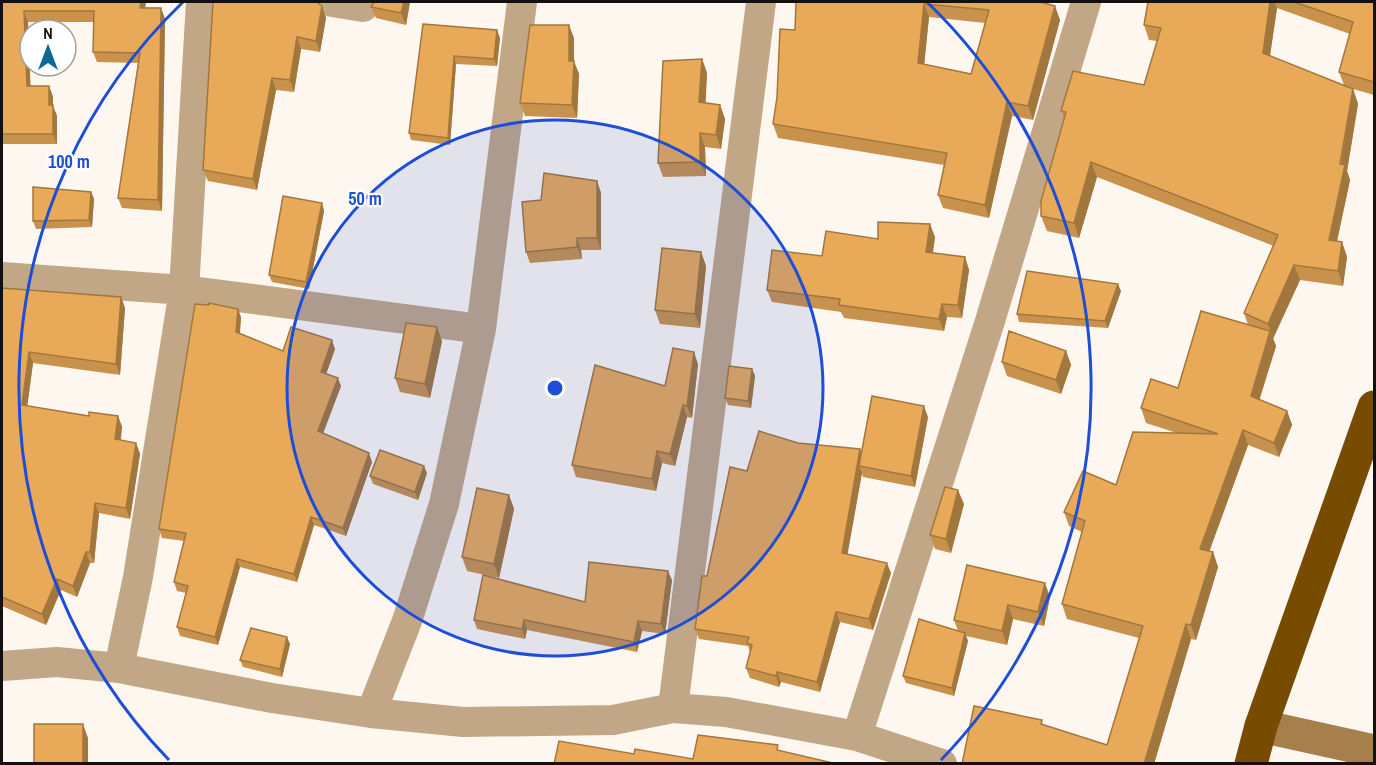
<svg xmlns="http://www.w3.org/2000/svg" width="1376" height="765" viewBox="0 0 1376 765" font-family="'Archivo Narrow',sans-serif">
  <rect width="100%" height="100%" fill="#fdf7f0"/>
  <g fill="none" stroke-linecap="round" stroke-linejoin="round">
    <!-- street -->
    <path stroke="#c2a786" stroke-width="30" d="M332,2l31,5
      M2,277l182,13 297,39
      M2,666l55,-4 62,6 153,30 99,15 92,9 150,-2 60,-12 53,4 131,24 85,28
      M119,668l19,-91 46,-287 17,-288
      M673,708l88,-706
      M371,713l36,-92 37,-117 37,-175 41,-327
      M857,736l133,-415 96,-319"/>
    <!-- secondary -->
    <path stroke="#a67f4d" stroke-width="33" d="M1261,726l113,25"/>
    <!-- highway -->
    <path stroke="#784c00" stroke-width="33" d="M1251,764l10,-38 113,-319"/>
  </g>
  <!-- wall -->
  <path fill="#c8924d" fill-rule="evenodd" d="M2,2l159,6 4,11 -3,192 -40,-3 -4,-10 20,-135 -41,-1 -4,-10 1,-30h-66l2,64h19l4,11v9l4,10v28h-55z
    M213,2l109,4 4,12 -6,34 -19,-3 -7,43 -18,-2 -19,100 -49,-9 -5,-11z
    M410,2l-4,23 -30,-7 -5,-11z
    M796,2h252v2l12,16 -27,100 -21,-4 -23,102 -46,-10 -5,-13 6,-30 -166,-27 -5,-14 22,-94zM929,17l56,6 -14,51 -47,-10z
    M1148,2h226v93l-21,-6 5,15 -11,67 3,9 -13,61 5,1 5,15 -4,29 -43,-6 -27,58 3,8 -17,54 28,11 5,14 -13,32 -31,-12 -39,107h4l5,15 -22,73 -5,-1 -37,125 -110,-39 63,20 32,-107 -72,-19 -5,-15 20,-72 -13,-6 -5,-14 52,-27 61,-52 -31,-10 -5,-15 37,-20 70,-63 -4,-12 30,-67 -177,-69 -18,61 -32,-7 -6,-15 23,-97 -3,-8 83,-26 13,-44 -8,-1 -5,-15zM1277,8l73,26 -11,38 5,13 -74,-29z
    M423,24l77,14 -3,28 -41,-2 -6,81 -39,-5 -2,-7z
    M574,38v23l5,13 -2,44 -52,-2 -5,-13z
    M702,59l5,14 -2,30 15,2 5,14 -4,30 -16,-2 1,29 -43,1 -5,-14z
    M597,181l4,12v57h-20l1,9 -52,4 -4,-11 15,-52z
    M91,192l3,7 -2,28 -56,2 -3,-8z
    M322,203l2,8 -15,78 -37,-7 -3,-7z
    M935,237l-2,16 32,4 4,13 -7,48 -15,-1 -3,14 -100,-13 -3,-6 -69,-10 -5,-12 55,-34 56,-17z
    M701,252l5,14 -6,62 -40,-4 -5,-14z
    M2,288l119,9 4,11 -5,67 -87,-12 -6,43 62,10h29l4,11 -1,13 15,3 4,11 -10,65 -31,-6 -5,50h-4l-13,34 -16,-7 -15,35 -44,-19z
    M1121,291l-13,37 -89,-6 -2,-8z
    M241,317l-1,17 43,17 52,-2 -9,25 15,12 -18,47 49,29 -26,74 -32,-11 -17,57 -57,-15 -22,78 -38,-9 -3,-9 9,-34 -9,-2 -3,-9 10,-41 -22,-3 -3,-9z
    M442,341l-12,57 -30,-6 -5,-14z
    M1066,351l5,14 -10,29 -54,-18 -5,-14z
    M698,364l-6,54 -5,-1 -12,49 -13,-3 -6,28 -80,-14 -4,-12 93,-79z
    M752,369l3,7 -4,32 -23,-3 -3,-7z
    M928,417l-13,70 -52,-10 -1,-4 -15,81 44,19 -18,57 -33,-8 -20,70 -39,-10 -2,5 -29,-9 -4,-10 4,-16 -2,-6 -49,-7 -4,-10 12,-53 40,-105 51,-28 63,9z
    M427,473l-9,27 -45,-16 -3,-8z
    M509,495l5,14 -15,69 -32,-7 -5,-14z
    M964,504l-13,49 -16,-4 -5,-14z
    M967,565l83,32 -6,29 -31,-7 -6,26 -41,-9 2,5 -14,55 -48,-13 -3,-7 55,-45 -4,-11z
    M672,580l-7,54 -23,-3 -5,21 -110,-22 -2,9 -48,-10 -3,-9 111,-18z
    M290,644l-8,33 -39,-10 -3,-7z"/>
  <!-- shaded-wall -->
  <path fill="#a2773e" d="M141,2h5l-2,16 -4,-10z
    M404,2h6l-4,23 -5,-12z
    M1270,2h4l3,6 -9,60 -5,-15z
    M924,4l5,13 -6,60 -5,-14z
    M322,6l4,12 -6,34 -4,-11z
    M1055,6l5,14 -27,100 -5,-14z
    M161,8l4,11 -3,192 -4,-11z
    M24,11l4,11 3,75 -4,-11z
    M569,25l5,13v24l5,12 -2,44 -5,-13 -3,-44z
    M497,30l3,8 -3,28 -3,-7z
    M297,37l4,12 -7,43 -4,-12z
    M454,56l2,8 -6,81 -2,-7z
    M702,59l5,14 -2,43 -6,-14z
    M272,78l4,12 -19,100 -4,-11z
    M49,86l4,11v9l4,10v28l-4,-10 -4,-29z
    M1353,89l5,15 -11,67 3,9 -16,75 -5,-15z
    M1007,102l5,14 -23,102 -4,-13z
    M720,105l5,14 -4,30 -5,-14z
    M700,133l5,14 1,29 -6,-14z
    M1091,162l6,15 -18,61 -5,-15z
    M597,181l4,12v57l-4,-12z
    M91,192l3,7 -2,28 -3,-7z
    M322,203l2,8 -15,78 -3,-7z
    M930,224l5,13 -4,27 -5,-12z
    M577,238l4,12 1,9 -5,-12z
    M1342,242l5,15 -4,29 -5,-15z
    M701,252l5,14 -6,62 -5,-14z
    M965,257l4,13 -7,48 -4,-13z
    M1294,265l6,15 -27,59 -5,-15z
    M1118,284l3,7 -13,37 -3,-7z
    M121,297l4,11 -5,67 -4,-11z
    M942,304l5,13 -3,14 -5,-12z
    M238,309l3,8 -2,23 -3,-8z
    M437,327l5,14 -12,57 -5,-14z
    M1270,331l6,15 -20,65 -5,-15z
    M332,340l3,9 -11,31 -3,-8z
    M1066,351l5,14 -10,29 -5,-14z
    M29,352l4,11 -7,53 -4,-11z
    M694,352l4,12 -6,54 -5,-12z
    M752,369l3,7 -4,32 -3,-7z
    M338,378l3,8 -20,53 -3,-8z
    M683,405l4,12 -12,49 -5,-12z
    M924,406l4,11 -13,70 -4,-11z
    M1287,411l5,14 -13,32 -5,-14z
    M118,416l4,11 -3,23 -4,-11z
    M1243,430l5,15 -43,118 -5,-14z
    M136,443l4,11 -10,65 -4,-11z
    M860,449l4,10 -5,7 3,7 -16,90 -4,-10z
    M657,451l5,12 -6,28 -4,-12z
    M369,453l3,9 -26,74 -3,-8z
    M424,466l3,7 -9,27 -3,-8z
    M958,490l6,14 -13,49 -5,-14z
    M509,495l5,14 -15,69 -5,-14z
    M95,503l4,10 -5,50 -4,-11z
    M311,517l3,8 -17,57 -3,-8z
    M86,552l4,11 -13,34 -4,-11z
    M1213,552l5,15 -22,73 -5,-15z
    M237,559l3,8 -22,78 -3,-8z
    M887,563l4,10 -18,57 -4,-11z
    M668,571l4,9 -7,54 -4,-10z
    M57,579l4,11 -15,35 -4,-11z
    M1045,583l5,14 -6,29 -6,-14z
    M1008,605l5,14 -6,26 -5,-14z
    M836,612l4,10 -20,70 -3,-10z
    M524,620l3,10 -2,9 -3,-10z
    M638,621l4,10 -5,21 -3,-10z
    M1186,624l5,15 -37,125h-10z
    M965,633l3,8 -14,55 -2,-8z
    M287,637l3,7 -8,33 -2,-8z
    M777,672l4,10 -2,5 -3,-11z
    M83,724l5,14v26h-5z"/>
  <!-- building -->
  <path fill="#e8aa59" stroke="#a2773e" stroke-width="1.5" fill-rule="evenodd" d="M2,2h139l-1,6h21l-3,192 -40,-2 22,-145 -47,-1 1,-41h-70l3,75h22v19h4v29h-51z
    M213,2h104l5,4 -6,35 -19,-4 -7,43 -18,-2 -19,101 -50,-9z
    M374,2h30l-3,11 -30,-6z
    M796,2h245l14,4 -27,100 -21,-4 -22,103 -47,-10 9,-42 -174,-29 4,-27 3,-68 15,1zM924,4l65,6 -18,64 -53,-11z
    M1148,2h122l-7,51 90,36 -13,75 5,1 -16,75 13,2 -4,29 -44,-6 -26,59 -24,-11 34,-78 -187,-73 -17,61 -33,-7v-15l25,-89 -5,-1 12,-40 71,14 17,-57 -17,-3z
    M1294,2h80v80l-35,-10 14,-50z
    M423,24l74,6 -3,29 -40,-3 -6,82 -39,-5z
    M530,25h39v36h5l-2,44 -52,-2z
    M702,59l-3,43 21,3 -4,30 -16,-2v29l-42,1 5,-102z
    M544,173l53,8v57h-20v9l-51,5 -4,-50 19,-2z
    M33,187l58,5 -2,28 -56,1z
    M283,196l39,7 -16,79 -37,-7z
    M878,222l52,2 -4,28 39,5 -7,48 -16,-1 -3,15 -100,-14 1,-6 -73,-9 5,-40 50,6 4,-25 52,8z
    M662,248l39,4 -6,62 -40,-4z
    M1027,271l91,13 -13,37 -88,-7z
    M2,288l119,9 -5,67 -87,-12 -7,53 67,11v-4l29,4 -3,23 21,4 -10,65 -31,-5 -5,49h-4l-13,34 -16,-7 -15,35 -40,-17z
    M209,303l29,6 -2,23 47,19 8,-24 41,13 -11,32 17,6 -20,53 51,22 -26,75 -32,-11 -17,57 -57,-15 -22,78 -38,-10 11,-41 -14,-4 12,-49 -27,-4 36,-225 14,1z
    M1201,311l69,20 -19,65 36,15 -13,32 -31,-13 -43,119 13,3 -22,73 -5,-1 -42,140h-182l12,-58 68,14 -1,4 66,21 36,-119 -81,-22 23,-83 -21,-9 19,-41 33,14 17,-53 85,2 -77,-26 10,-29 27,9z
    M406,323l31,4 -12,57 -30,-6z
    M1009,331l57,20 -10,29 -54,-18z
    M673,348l21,4 -7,54 -4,-1 -13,49 -13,-3 -5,28 -80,-14 23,-100 70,21z
    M729,366l23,3 -4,32 -23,-3z
    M872,396l52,10 -13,70 -52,-10z
    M759,431l39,12 62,6 -18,104 45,10 -18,56 -33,-7 -19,70 -40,-10 -1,4 -30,-8 6,-23 -5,-2 2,-6 -54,-8 7,-53h5l23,-109 17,4z
    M380,450l44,16 -9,26 -45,-16z
    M945,487l13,3 -12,49 -16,-4z
    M477,488l32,7 -15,69 -32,-7z
    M589,562l79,9 -7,53 -23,-3 -4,21 -110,-22 -2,9 -48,-9 9,-45 102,27z
    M967,565l78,18 -7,29 -30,-7 -6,26 -48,-11z
    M919,619l46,14 -13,55 -49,-12z
    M251,628l36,9 -7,32 -40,-9z
    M34,724h49v40h-49z
    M698,735l80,10 -1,5 60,14h-283l5,-23 75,13 1,-5 58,10z"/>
  <!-- distance rings -->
  <circle cx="555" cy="388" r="268" fill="#1d4ed8" fill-opacity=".12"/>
  <g fill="none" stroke="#1d4ed8" stroke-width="3">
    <circle cx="555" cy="388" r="268"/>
    <path d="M169 760A536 536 0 0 1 183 2M927 2A536 536 0 0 1 941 760"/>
  </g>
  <circle cx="555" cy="388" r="9" fill="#1d4ed8" stroke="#fff" stroke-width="3"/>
  <g font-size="18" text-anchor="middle" font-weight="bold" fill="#1d4ed8" stroke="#fff" stroke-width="4.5" stroke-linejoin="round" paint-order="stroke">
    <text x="69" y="168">100 m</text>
    <text x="365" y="205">50 m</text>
  </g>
  <!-- border -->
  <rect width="1376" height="765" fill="none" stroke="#13110f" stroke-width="6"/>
  <!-- north arrow -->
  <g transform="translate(48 48)"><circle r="28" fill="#ffffff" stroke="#a1a09f" stroke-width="1.5"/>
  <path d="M0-4.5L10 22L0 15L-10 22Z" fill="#0f6797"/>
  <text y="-9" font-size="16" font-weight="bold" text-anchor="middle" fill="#13110f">N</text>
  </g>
</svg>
